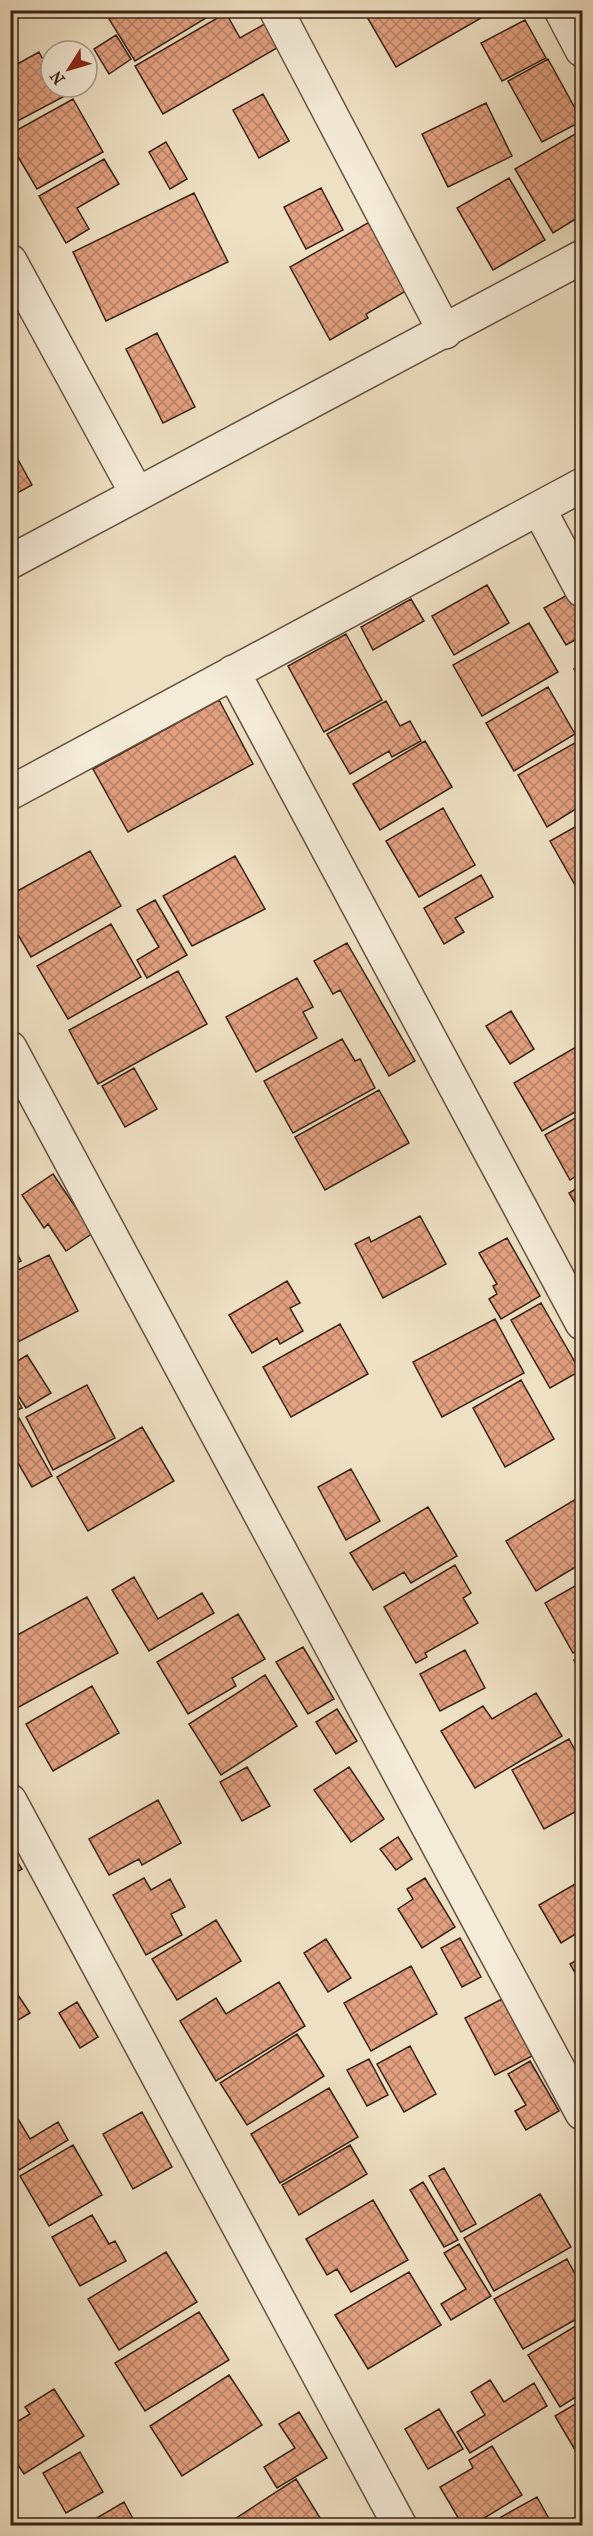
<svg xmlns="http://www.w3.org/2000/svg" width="593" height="2536" viewBox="0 0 593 2536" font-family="'IM FELL French Canon',serif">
  <defs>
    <pattern id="building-cross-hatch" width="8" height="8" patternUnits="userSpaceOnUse" patternTransform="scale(1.5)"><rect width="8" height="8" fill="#e2a080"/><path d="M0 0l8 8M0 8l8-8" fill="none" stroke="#b88268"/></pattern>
  </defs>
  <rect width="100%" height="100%" fill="#eee0c3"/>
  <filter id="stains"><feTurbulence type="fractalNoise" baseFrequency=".00333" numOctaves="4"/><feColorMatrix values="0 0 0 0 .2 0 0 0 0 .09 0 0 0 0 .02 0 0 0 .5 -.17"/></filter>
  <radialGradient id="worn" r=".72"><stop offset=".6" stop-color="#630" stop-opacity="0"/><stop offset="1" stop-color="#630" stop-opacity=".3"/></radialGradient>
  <!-- building -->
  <path fill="url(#building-cross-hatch)" stroke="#392316" stroke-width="1.5" d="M123,10h86l2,5 -76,46 -26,-42z
    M378,10h117l-99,57 -29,-50z
    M226,13l14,25 28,-16 14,23 -119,69 -28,-48z
    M525,20l21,38 -44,23 -21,-38z
    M116,35l15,24 -22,15 -15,-25z
    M39,52l12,23v12h7l5,10 -53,28v-57z
    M548,59l34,62 -40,21 -34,-61z
    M263,94l26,47 -30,17 -26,-48z
    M73,99l30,53 -66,37 -27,-46v-9z
    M486,103l26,53 -64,31 -26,-53z
    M582,130v85l-29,18 -38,-64z
    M166,142l21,37 -17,10 -21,-37z
    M104,159l15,25 -42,24 12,21 -23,14 -27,-47z
    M509,178l36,62 -52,30 -36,-62z
    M321,188l22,42 -37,19 -22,-42z
    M194,193l34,69 -122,59 -33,-69z
    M373,220l38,68 -45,26 2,4 -38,22 -40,-73z
    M157,333l38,74 -32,16 -37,-74z
    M10,445l22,40 -22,12z
    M487,585l22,38 -55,32 -22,-39z
    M569,594l13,23v19l-16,9 -22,-37z
    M411,599l13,22 -51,29 -12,-23z
    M529,623l29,49 -76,44 -29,-51z
    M346,634l36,66 -58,32 -36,-66z
    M582,663v20l-8,-14z
    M548,687l27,47 -61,37 -28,-48z
    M219,700l34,64 -125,68 -35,-63z
    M386,701l14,25 10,-5 11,20 -29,16 -3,-6 -39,23 -23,-40z
    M582,739v66l-35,22 -29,-52z
    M425,741l27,46 -72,43 -27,-46z
    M443,808l32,57 -56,32 -33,-56z
    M582,823v67l-3,2 -29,-51z
    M90,851l31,55 -90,51 -21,-36v-26z
    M235,856l30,53 -73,37 -29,-50z
    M481,875l12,22 -38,21 9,14 -20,12 -20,-36z
    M155,900l32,55 -40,23 -10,-18 22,-13 -22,-37z
    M111,924l30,53 -73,42 -31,-53z
    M347,943l68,118 -26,15 -49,-86 -7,4 -19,-33z
    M178,971l29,53 -109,60 -29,-54z
    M297,978l16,29 -10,5 14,26 -61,34 -30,-55z
    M511,1011l23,38 -24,15 -24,-38z
    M342,1039l13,22 5,-2 15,29 -82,45 -29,-52z
    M576,1047l6,12v49l-40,23 -28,-48z
    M134,1068l23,41 -32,18 -23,-41z
    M379,1090l30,53 -84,47 -30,-53z
    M577,1117l5,11v44l-12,8 -25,-45z
    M53,1174l40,59 -27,18 -18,-27 -4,4 -22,-33z
    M582,1185v30l-13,-22z
    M420,1216l26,48 -63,34 -28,-54 14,-7 2,5z
    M507,1238l33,58 -39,23 -12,-20 8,-5 -4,-8 4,-2 -18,-31z
    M10,1241l11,20 -11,6z
    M49,1255l29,56 -68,35v-72z
    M287,1281l13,22 -10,5 13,23 -23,13 -3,-6 -25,15 -23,-38z
    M541,1303l39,68 -30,17 -39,-68z
    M495,1319l29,54 -82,44 -29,-55z
    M340,1324l28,50 -77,43 -28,-50z
    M27,1355l24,38 -25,15 -16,-25v-17z
    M521,1380l33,59 -49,28 -32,-59z
    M87,1385l28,53 -62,32 -27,-53z
    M10,1386l12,22 -12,6z
    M19,1418l33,58 -20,11 -22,-38v-26z
    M142,1427l32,54 -86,50 -31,-54z
    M351,1469l29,52 -34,19 -28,-53z
    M581,1496l1,67 -46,28 -30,-50z
    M428,1507l29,49 -46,27 -7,-11 -31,18 -23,-37z
    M455,1565l16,28 -8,5 15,25 -53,30 2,4 -11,6 -32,-56z
    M134,1577l24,42 44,-26 12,20 -65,38 -37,-61z
    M582,1582v66l-9,5 -28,-50z
    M87,1597l31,56 -101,55 -7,-12v-57z
    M238,1614l27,45 -33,19 4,8 -48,28 -31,-52z
    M303,1647l31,52 -26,15 -32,-52z
    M465,1650l20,38 -45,23 -20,-37z
    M582,1655v20l-8,-15z
    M265,1675l32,51 -76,49 -32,-51z
    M92,1686l27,47 -66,38 -27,-47z
    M536,1693l26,43 -87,52 -34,-57 42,-25 9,13z
    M337,1709l20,32 -21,13 -20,-32z
    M569,1739l13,24v45l-38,21 -32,-59z
    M247,1767l23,39 -28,15 -22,-39z
    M349,1767l35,52 -33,23 -37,-52z
    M158,1800l23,43 -39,22 -3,-6 -30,16 -20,-36z
    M398,1837l14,22 -16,11 -16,-21z
    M10,1851l12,18 -12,7z
    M144,1878l7,12 19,-11 15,28 -14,7 11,21 -36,20 -33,-60z
    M425,1878l30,49 -33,21 -24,-39 15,-10 -6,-10z
    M582,1880v50l-21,13 -22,-38z
    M216,1920l25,41 -64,39 -25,-41z
    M460,1938l21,39 -19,10 -21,-39z
    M326,1939l25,39 -23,14 -24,-39z
    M582,1957v28l-12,-21z
    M411,1966l26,48 -66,37 -27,-48z
    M279,1982l26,44 -89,55 -36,-60 36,-23 10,16z
    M10,1983l20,30 -20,12z
    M502,1999l30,57 -37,19 -30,-57z
    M77,2002l21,35 -18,11 -21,-35z
    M297,2034l27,42 -77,49 -27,-42z
    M410,2046l26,48 -32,18 -27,-48z
    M369,2059l19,36 -21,11 -20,-36z
    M530,2061l29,50 -33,19 -11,-19 11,-6 -18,-31z
    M329,2088l29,49 -78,46 -29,-49z
    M12,2109l18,30 28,-17 10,18 -49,30 -9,-14z
    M142,2112l30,55 -39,22 -30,-55z
    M73,2145l29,50 -53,31 -29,-50z
    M350,2145l17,29 -68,41 -17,-30z
    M444,2168l32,56 -15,8 -32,-56z
    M423,2182l35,58 -14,7 -34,-57z
    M540,2194l31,53 -77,44 -30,-53z
    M373,2200l35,60 -57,32 -14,-23 -10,6 -21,-36z
    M92,2215l17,29 6,-3 11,20 -46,25 -28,-49z
    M459,2244l32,52 -40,24 -10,-16 25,-15 -22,-36z
    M166,2252l31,50 -78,48 -31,-51z
    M567,2259l15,28v29l-59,33 -29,-50z
    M409,2272l32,53 -73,44 -33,-54z
    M199,2312l30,48 -84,51 -30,-48z
    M582,2322v71l-22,14 -32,-52z
    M229,2375l33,50 -80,51 -32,-50z
    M490,2380l14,22 30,-19 13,23 -77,47 -13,-21 28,-17 -14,-23z
    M54,2389l30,47 -60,38 -14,-21v-27l20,-12 -5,-7z
    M582,2400v59l-1,1 -26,-44z
    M439,2409l24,40 -35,20 -23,-40z
    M299,2412l28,46 -50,30 -13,-21 31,-19 -16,-24z
    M492,2446l30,49 -51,31h-8l-23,-39 33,-19 -4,-8z
    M80,2452l23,40 -37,21 -23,-40z
    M296,2479l29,47h-101z
    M537,2497l16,29h-68z
    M124,2502l13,24h-54z"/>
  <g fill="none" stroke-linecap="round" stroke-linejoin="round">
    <defs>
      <path id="minor" d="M276,10l169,322
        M10,261l127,233
        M539,509l43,81
        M10,562l572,-305
        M233,672l349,651
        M10,793l572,-308
        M10,1048l572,1065
        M10,1801l390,725"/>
      <path id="tertiary" d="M561,10l21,40"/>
    </defs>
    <!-- minor casing -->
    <use href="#minor" stroke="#665241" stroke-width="36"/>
    <!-- tertiary casing -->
    <use href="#tertiary" stroke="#665241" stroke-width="36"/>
    <!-- minor -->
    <use href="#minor" stroke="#f4ebd8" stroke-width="33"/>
    <!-- tertiary -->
    <use href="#tertiary" stroke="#f4ebd8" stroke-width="33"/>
  </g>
  <!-- margin -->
  <rect width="593" height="2536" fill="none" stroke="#eee0c3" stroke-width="36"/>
  <rect x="12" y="12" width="569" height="2512" fill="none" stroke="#392316" stroke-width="3"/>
  <rect x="18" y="18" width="557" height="2500" fill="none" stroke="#392316" stroke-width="1.5"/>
  <!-- north arrow -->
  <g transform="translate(69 69) rotate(233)"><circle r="28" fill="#f4ebd8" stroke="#a99b8a" stroke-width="1.5"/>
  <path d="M0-4.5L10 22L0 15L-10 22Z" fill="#8f2418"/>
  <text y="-9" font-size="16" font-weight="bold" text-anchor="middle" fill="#392316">N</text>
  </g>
  <rect width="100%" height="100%" filter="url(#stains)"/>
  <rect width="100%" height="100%" fill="url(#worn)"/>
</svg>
